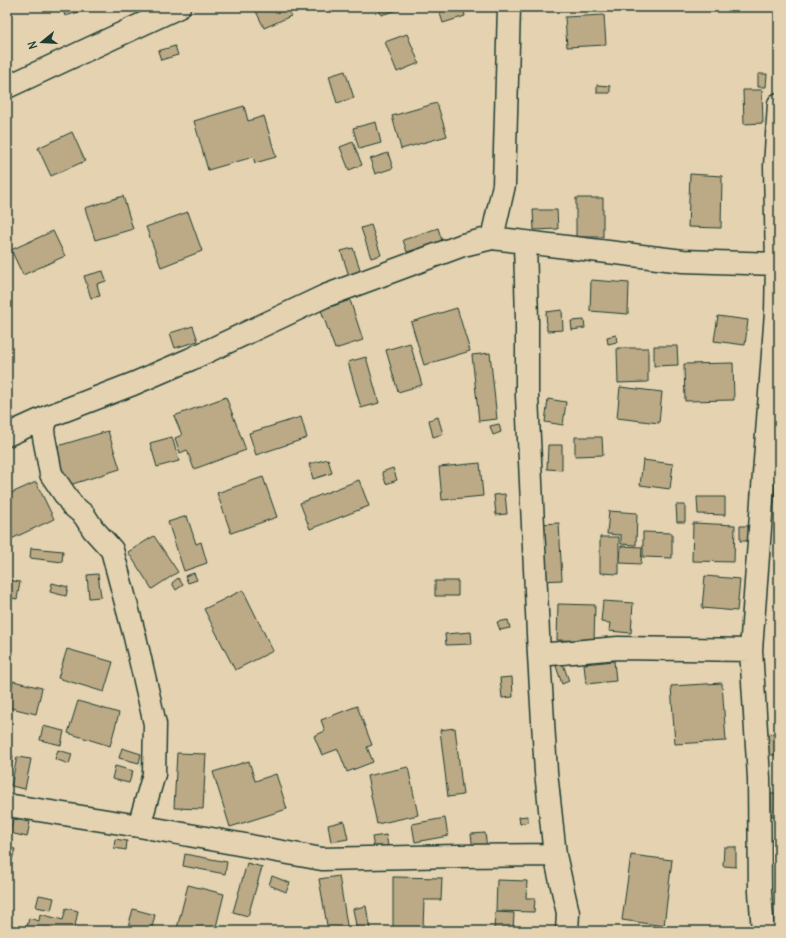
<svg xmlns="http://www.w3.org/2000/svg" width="786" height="938" viewBox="0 0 786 938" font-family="Delius,sans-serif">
  <rect width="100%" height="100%" fill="#e4d2b0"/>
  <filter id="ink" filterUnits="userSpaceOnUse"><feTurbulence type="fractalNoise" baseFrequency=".025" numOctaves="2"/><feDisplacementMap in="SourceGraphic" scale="8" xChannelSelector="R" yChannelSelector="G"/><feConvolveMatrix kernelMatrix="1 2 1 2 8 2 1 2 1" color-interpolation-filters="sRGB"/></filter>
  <g filter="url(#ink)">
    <!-- building -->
    <path fill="#bbaa85" stroke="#1f3d34" d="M62,7h34l-31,9z
      M254,7h34l3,9 -27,12z
      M378,7h29l-26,8z
      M438,7h25l2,9 -22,7z
      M604,15l2,30 -39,2 -2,-30z
      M407,34l12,29 -22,9 -12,-30z
      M175,46l3,9 -17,5 -3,-9z
      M345,71l9,27 -17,5 -8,-27z
      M758,74h9l-1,13h-8z
      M597,85l13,1v7h-13z
      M743,90h19l1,33 -19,1z
      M437,103l10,33 -46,13 -9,-33z
      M244,106l4,15 16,-5 12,41 -21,6 -2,-6 -45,13 -14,-49z
      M376,122l5,21 -22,6 -6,-21z
      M72,132l13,29 -34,15 -13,-28z
      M353,142l9,23 -13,5 -9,-23z
      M388,153l5,15 -18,6 -5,-15z
      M690,174l32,2 -1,52 -33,-1z
      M123,196l10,33 -38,11 -10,-32z
      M576,198h27v39h-27z
      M533,210h24l1,19 -24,1z
      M188,212l14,39 -41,16 -15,-40z
      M371,225l10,30 -10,3 -10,-30z
      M438,228l4,13 -35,11 -4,-12z
      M53,231l12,25 -42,19 -12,-25z
      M353,248l8,24 -12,4 -8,-25z
      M103,271l3,10 -9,3 3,12 -9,2 -7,-22z
      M591,280l38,3 -1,31 -38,-3z
      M350,300l13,40 -28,9 -14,-39z
      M457,308l13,43 -46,14 -13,-43z
      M562,310l1,20 -16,1 -1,-19z
      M718,316l30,4 -3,25 -31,-4z
      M584,320l1,8 -13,2 -1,-9z
      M193,326l5,15 -23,7 -5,-15z
      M616,335l1,7 -9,2 -1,-7z
      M410,343l12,42 -24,7 -12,-42z
      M654,346h23l1,19 -24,1z
      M617,348h31v34l-30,1z
      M490,353l7,66 -18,2 -7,-66z
      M366,357l13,46 -18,5 -13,-46z
      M733,363l1,37 -49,1 -1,-37z
      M620,387l42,5 -3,31 -42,-5z
      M226,397l20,53 -52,19 -7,-19 -7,3 -5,-15 7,-3 -8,-19z
      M548,399l18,3 -3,23 -18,-3z
      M301,417l6,21 -51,17 -7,-22z
      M438,417l5,17 -10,3 -4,-17z
      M499,424l2,8 -8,3 -3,-9z
      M108,431l12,38 -57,18 -12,-39z
      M172,437l7,24 -22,6 -7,-24z
      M575,437h27l1,18 -28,1z
      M548,445h14v25l-15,-1z
      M328,459l4,14 -19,6 -4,-15z
      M643,460l30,4 -3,25 -30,-4z
      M480,463l3,33 -41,4 -3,-33z
      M393,468l4,12 -11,4 -4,-12z
      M263,477l14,40 -46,16 -14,-40z
      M359,480l10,26 -59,23 -10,-26z
      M36,482l18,37 -47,22v-46z
      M505,494l2,20 -11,1 -2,-20z
      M697,497h28v18l-27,-1z
      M676,505h9v17h-8z
      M609,511l28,2 -1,32 -15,-1v-9l-14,-1z
      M187,516l9,28 5,-2 6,21 -23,8 -16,-49z
      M559,523l3,57 -21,1 -2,-57z
      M693,523l42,2 -1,37 -42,-1z
      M740,526h11v15h-11z
      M643,532l29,1v25l-29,-1z
      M154,536l24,36 -26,17 -24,-37z
      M600,537h19v37l-19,-1z
      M621,546l21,1 -1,17 -21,-1z
      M31,548l32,3 -1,11 -32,-4z
      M194,573l3,7 -9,3 -3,-7z
      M98,574l3,23 -12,1 -2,-23z
      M705,576l35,3 -3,32 -35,-3z
      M178,578l5,7 -7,5 -4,-7z
      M7,580l13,2 -3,17 -10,-2z
      M435,581h23v15h-23z
      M52,583l16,4 -2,9 -16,-4z
      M243,590l30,61 -38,19 -31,-61z
      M603,601l30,2 -2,30 -22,-2 1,-8 -9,-1z
      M558,604l37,1 -1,36 -37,-1z
      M508,620l2,8 -10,2 -3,-8z
      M471,632l1,12 -26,1 -1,-11z
      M67,649l46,13 -9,30 -46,-14z
      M614,661l2,20 -30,3 -2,-20z
      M563,664l6,17 -7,3 -6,-18z
      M512,677l1,20 -11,1 -2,-20z
      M13,681l29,7 -6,26 -29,-7z
      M722,683l4,58 -51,3 -4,-58z
      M78,701l41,12 -9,33 -42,-13z
      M357,706l15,39 -5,2 6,15 -26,10 -9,-23 -16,6 -8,-19 11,-5 -4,-11z
      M43,726l21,5 -3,14 -21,-5z
      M455,728l8,67 -15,2 -8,-67z
      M767,733l11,1 -1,21h-11z
      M122,748l19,6 -2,9 -20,-5z
      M58,750l14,4 -3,10 -14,-5z
      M177,753l29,1 -3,55 -29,-1z
      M7,755l6,1 -5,27h-1z
      M17,757l14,2 -6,30 -14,-3z
      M249,761l6,20 21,-7 11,35 -57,18 -17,-55z
      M115,766l18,5 -4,12 -17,-4z
      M408,767l10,48 -41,9 -10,-48z
      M771,793h8v23h-7z
      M527,816l1,6 -8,2 -1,-7z
      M445,818l3,18 -33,6 -3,-18z
      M13,819l17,3 -3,15 -17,-4z
      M344,821l4,18 -17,3 -3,-17z
      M485,833l2,15 -14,2 -2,-16z
      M386,835l3,16 -14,2 -3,-16z
      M115,839l12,2 -1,9 -12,-2z
      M7,847l8,2 -8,28z
      M724,847h12v20l-13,-1z
      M185,854l42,8 -2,12 -42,-8z
      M631,855l41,5 -8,66 -42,-6z
      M247,863l15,4 -14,49 -15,-4z
      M272,876l18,7 -4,9 -17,-7z
      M339,876l9,55h-20l-9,-52z
      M393,877l49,1 -1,22h-17l-1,28h-30z
      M497,880l30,1 -1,17h9l-1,14 -38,-1z
      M188,885l36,9 -9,37h-27l-11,-3z
      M39,895l15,3 -3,12 -15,-3z
      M366,906l4,23 -13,2 -4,-22z
      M66,908l12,3 -4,20h-48l3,-13 10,3 1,-7 23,6z
      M133,909l22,6 -4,16h-24z
      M495,912l19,1 -1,18h-19z"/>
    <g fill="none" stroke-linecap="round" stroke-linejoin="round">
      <defs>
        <path id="minor" d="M7,87l172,-80
          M492,238l12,-53 5,-178
          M525,242l2,78v76l12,259 7,117 9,83 13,58 -1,18
          M47,417l-4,15 8,42 21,31 12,10 9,14 19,21 23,87 20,87 -1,50 -15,52
          M7,435l40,-18 86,-33 58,-25 134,-63 138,-51 29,-7 191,23 94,3
          M539,655l79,-7 133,2
          M7,805l132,21 183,33 135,-3 98,-1
          M763,931l-3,-39 -1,-114 -8,-128 25,-338 1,-48 -2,-98 4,-62"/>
      </defs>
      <!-- minor casing -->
      <use href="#minor" stroke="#1f3d34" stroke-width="25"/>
      <!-- minor -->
      <use href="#minor" stroke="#e4d2b0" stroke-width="22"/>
    </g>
  </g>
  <!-- margin -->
  <rect width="786" height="938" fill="none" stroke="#e4d2b0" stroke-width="24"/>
  <rect x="12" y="12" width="762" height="914" fill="none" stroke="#1f3d34" stroke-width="1.5" filter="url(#ink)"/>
  <!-- north arrow -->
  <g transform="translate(42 42) rotate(252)" stroke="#e4d2b0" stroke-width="3" paint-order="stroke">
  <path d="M0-3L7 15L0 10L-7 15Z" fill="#1f3d34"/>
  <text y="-6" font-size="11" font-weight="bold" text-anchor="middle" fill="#1f3d34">N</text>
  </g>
</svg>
